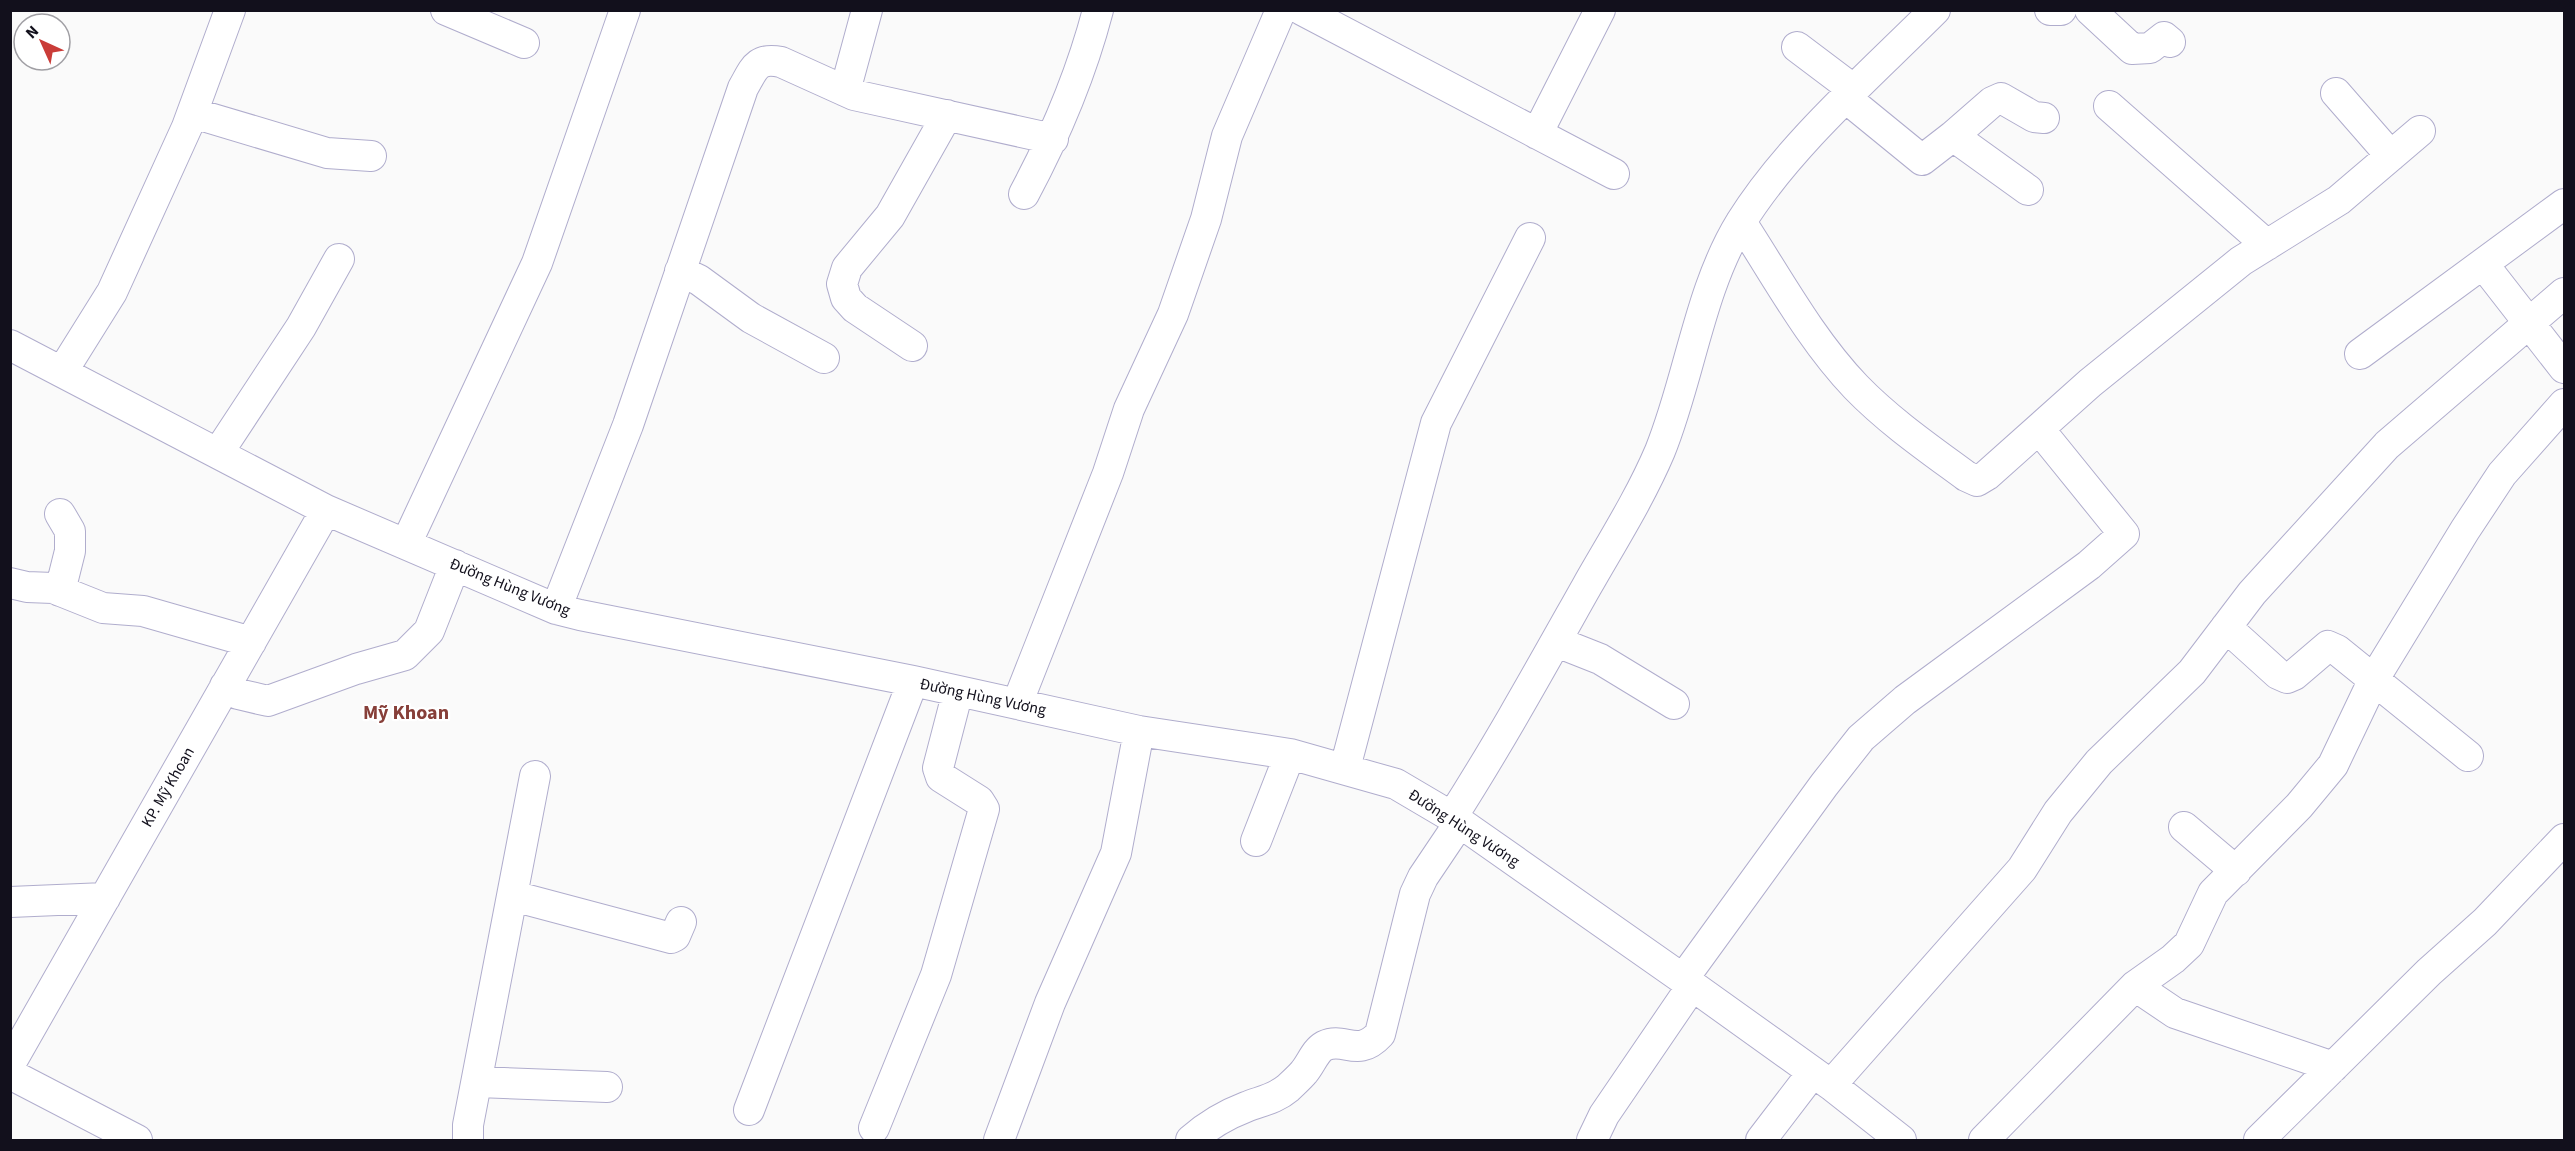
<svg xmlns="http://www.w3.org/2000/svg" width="2575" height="1151" viewBox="0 0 2575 1151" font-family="'Source Sans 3',sans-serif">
  <rect width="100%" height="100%" fill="#fafafa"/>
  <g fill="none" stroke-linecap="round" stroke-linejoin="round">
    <defs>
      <path id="minor" d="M446,10l78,33
        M1302,10l312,164
        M2050,10h11
        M2090,10l42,39 18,-1 14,-11 6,5
        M1797,47l57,43
        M845,91l22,-81
        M2336,93l55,63
        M1846,98l76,62 31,-24 75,54
        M2109,106l158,139
        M193,113l134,40 44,3
        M1537,134l63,-124
        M1953,136l39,-34 9,-4 33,19 10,1
        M1024,194c31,-58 57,-119 74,-184
        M1741,222c36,55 69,117 115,165 33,34 72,61 110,89l11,5 10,-6 103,-92 151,-122 98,-61 81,-69
        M2483,264l81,104
        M680,271l19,9 52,38 73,40
        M10,345l316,165 230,99 24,6 333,66 226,50 151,23 106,30 56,33 231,162 148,106 70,55
        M912,346l-57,-38 -9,-10 -4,-14 5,-16 43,-52 57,-101
        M2360,354l204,-150
        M62,372l50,-80 75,-165 43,-117
        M218,453l83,-126 38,-68
        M60,514l10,17v20l-10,40
        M406,544l131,-281 88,-253
        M10,583l17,4 26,1 50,20 40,3 108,31
        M556,609l72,-184 115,-337c11,-19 13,-31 38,-26l73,33 199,44
        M2226,627l52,47 9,4 7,-3 34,-29 9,4 131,106
        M1557,642l43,17 74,45
        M225,686l13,8 30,7 88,-32 49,-14 24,-24 26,-66
        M1017,704l91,-231 21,-64 44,-95 33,-95 21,-83 54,-126
        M1345,768l91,-345 94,-185
        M1452,817c48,-75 91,-153 135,-231 25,-44 53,-88 73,-135 30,-74 39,-161 81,-229 47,-76 130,-148 194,-212
        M2184,827l52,44
        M1256,841l34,-87
        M513,896l158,42 4,-2 6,-14
        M10,902l95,-4
        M1683,979l141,-194 37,-47 44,-38 184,-135 35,-31 -85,-105
        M2135,986l40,27 158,54
        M10,1064l316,-554
        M10,1074l127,66
        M478,1082l129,5
        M1831,1085l191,-216 36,-57 41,-50 93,-90 60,-79 135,-148 177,-152
        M749,1110l164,-429
        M874,1128l62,-153 48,-166 -5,-8 -38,-24 -3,-9 20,-77
        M468,1140v-15l67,-349
        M999,1140l51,-137 66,-150 23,-122
        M1191,1140c16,-14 34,-25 55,-33 15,-6 29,-8 42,-19 5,-5 12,-11 16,-16 7,-8 11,-21 20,-26 21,-10 33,13 56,-12l35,-140 8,-17 37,-55
        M1592,1140l12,-25 88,-129
        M1761,1140l52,-68
        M1984,1140l151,-154 38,-27 16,-15 24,-51 86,-87 34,-41 41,-86 91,-149 37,-56 62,-70
        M2259,1140l170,-168 56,-50 79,-83"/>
    </defs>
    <!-- minor casing -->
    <use href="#minor" stroke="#b0adcd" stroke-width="32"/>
    <!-- minor -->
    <use href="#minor" stroke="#fff" stroke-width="30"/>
  </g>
  <g text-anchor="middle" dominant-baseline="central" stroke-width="4.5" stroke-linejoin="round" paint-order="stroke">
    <!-- street labels -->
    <g font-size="16" fill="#12101c" stroke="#fff">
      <text transform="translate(510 587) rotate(22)">Đường Hùng Vương</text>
      <text transform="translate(983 697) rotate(12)">Đường Hùng Vương</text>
      <text transform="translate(168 787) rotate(-60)">KP. Mỹ Khoan</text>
      <text transform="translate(1464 828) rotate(33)">Đường Hùng Vương</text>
    </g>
    <!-- quarter labels -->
    <g font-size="20" font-weight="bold" fill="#873f39" stroke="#fff">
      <text x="406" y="713">Mỹ Khoan</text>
    </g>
  </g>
  <!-- border -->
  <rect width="2575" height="1151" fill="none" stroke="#12101c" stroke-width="24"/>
  <!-- north arrow -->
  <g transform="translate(42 42) rotate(315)"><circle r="28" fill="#ffffff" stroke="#a09fa4" stroke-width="1.5"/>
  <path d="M0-4.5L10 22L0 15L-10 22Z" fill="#ca3c38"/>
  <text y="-9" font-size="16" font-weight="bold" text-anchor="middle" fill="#12101c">N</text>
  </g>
</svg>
